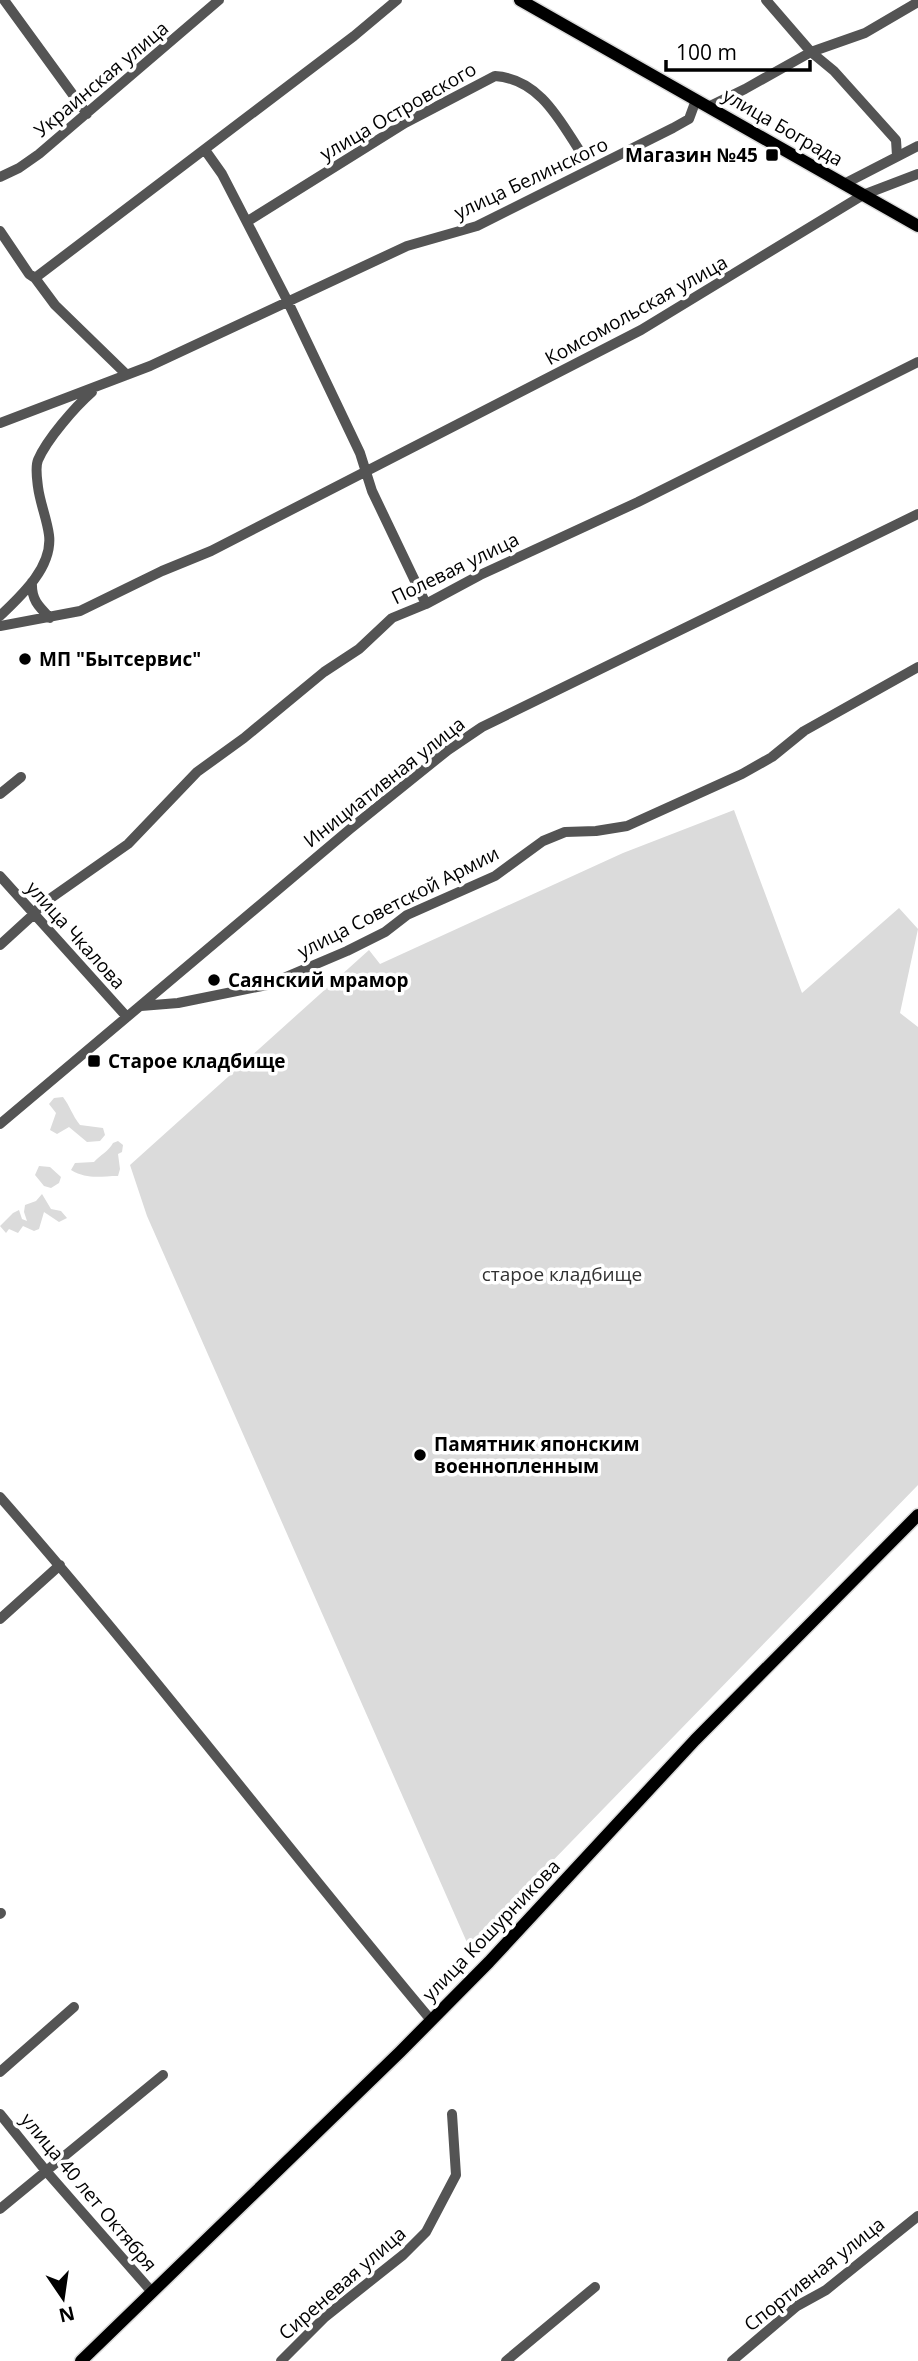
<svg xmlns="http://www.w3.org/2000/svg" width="918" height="2361" viewBox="0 0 918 2361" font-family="'Open Sans',sans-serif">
  <rect width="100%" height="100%" fill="#fff"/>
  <!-- green -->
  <path fill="#dbdbdb" d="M734,810l68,183 97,-85 19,21 -18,84 18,14v458l-449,462 -322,-731 -17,-51 239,-215 11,14 243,-111z
    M63,1097c7,9 9,18 17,28l23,3 2,7 -5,6 -13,1 -18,-15 -12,7 -7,-4 6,-17 -7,-9 5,-6z
    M118,1141l5,4 -1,7 -4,2 2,15 -2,7c-18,0 -30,4 -47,-6l4,-7 19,-1c6,-7 15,-11 19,-19z
    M39,1166l11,1 11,10 -2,6 -8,5 -7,-2 -9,-11z
    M42,1194l9,15 10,2 6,7 -8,4 -15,-10 -5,17 -5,2 -11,-5 -5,7 -9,-4 -3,4 -6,-7 13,-13 6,-3 3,9 5,2 -3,-9 1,-7 11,-4z"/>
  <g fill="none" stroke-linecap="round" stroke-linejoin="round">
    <defs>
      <path id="major" d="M520,0l398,226
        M81,2361l319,-309 89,-90 206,-222 223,-225"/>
    </defs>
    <!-- major casing -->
    <use href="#major" stroke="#dbdbdb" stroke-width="15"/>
    <!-- minor -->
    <path stroke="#545454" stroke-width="10" d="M4,0l83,114
      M766,0l45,52 23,19 62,69 1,16
      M708,107l37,-18 66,-37 54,-19 53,-31
      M205,150l17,24 65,126 73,153 12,38 54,113
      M0,177l19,-9 20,-14 180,-154
      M844,184l74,-38
      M248,221l157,-98 90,-47c46,3 66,47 88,80
      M0,231l29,43 6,4 20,27 72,70
      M35,278l319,-242 43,-36
      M0,423l150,-57 257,-120 70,-20 196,-98 16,-9 7,-19
      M32,582c-1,17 6,24 18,36
      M0,616c21,-20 53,-49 49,-81 -2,-16 -9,-32 -11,-48 -1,-8 -3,-20 0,-27 9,-21 37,-53 54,-68
      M0,626l80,-15 82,-40 49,-20 430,-221 222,-135 55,-21
      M0,794l21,-17
      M0,876l127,141
      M0,945l34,-31 7,-9 87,-61 69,-72 47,-34 80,-66 35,-23 33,-31 34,-14 54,-29 158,-73 280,-140
      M141,1006l37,-3 89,-18 80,-34 38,-19 22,-17 88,-39 48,-35 22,-9 31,-1 31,-5 115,-52 30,-17 32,-26 114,-64
      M0,1124l350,-295 98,-79 34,-23 436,-213
      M0,1497c149,170 286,350 431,523
      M0,1619l60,-54
      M0,1914l1,-1
      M0,2072l74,-65
      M0,2114l46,57 106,121
      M0,2209l163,-134
      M281,2361l44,-44 78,-62 23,-23 30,-57 -4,-61
      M506,2361l89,-74
      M732,2361l65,-55 29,-16 92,-74"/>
    <!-- major -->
    <use href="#major" stroke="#000" stroke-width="12"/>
  </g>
  <!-- markers -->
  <g fill="#000" stroke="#fff" stroke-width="2.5">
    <rect x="765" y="148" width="14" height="14" rx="3.5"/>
    <circle cx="25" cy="659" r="7"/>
    <circle cx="214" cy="980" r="7"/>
    <rect x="87" y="1054" width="14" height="14" rx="3.5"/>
    <circle cx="420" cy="1455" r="7"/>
  </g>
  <g text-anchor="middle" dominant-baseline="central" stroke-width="7" stroke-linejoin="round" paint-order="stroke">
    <!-- street labels -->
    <g font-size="19" fill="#000" stroke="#fff">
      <text transform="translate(101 79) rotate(-40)">Украинская улица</text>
      <text transform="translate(398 111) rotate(-30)">улица Островского</text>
      <text transform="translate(783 127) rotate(30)">улица Бограда</text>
      <text transform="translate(531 178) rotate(-25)">улица Белинского</text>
      <text transform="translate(636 310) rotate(-29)">Комсомольская улица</text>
      <text transform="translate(455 568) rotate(-26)">Полевая улица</text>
      <text transform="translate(384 782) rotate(-38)">Инициативная улица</text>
      <text transform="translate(398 902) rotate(-27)">улица Советской Армии</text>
      <text transform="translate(76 935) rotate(48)">улица Чкалова</text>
      <text transform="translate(491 1930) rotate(-46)">улица Кошурникова</text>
      <text transform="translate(89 2192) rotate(50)">улица 40 лет Октября</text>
      <text transform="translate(814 2274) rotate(-38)">Спортивная улица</text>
      <text transform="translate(342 2283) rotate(-41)">Сиреневая улица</text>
    </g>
    <!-- poi labels -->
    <g font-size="19" font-weight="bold" fill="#000" stroke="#fff" text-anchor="start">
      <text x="758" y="155" text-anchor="end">Магазин №45</text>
      <text x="39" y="659">МП "Бытсервис"</text>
      <text x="228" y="980">Саянский мрамор</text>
      <text x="108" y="1061">Старое кладбище</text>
      <text x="434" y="1444">Памятник японским<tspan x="434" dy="22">военнопленным</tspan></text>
    </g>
    <!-- park labels -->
    <g font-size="19" fill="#323232" stroke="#fff">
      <text x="562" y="1274">старое кладбище</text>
    </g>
  </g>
  <!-- north arrow -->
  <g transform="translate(63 2298) rotate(167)" stroke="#ffffff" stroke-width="5" paint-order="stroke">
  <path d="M0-5L12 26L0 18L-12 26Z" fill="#000000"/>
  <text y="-10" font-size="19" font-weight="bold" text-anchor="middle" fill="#000000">N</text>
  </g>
  <!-- scale -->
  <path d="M666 60v10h144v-10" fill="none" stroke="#000000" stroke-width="3.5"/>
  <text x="676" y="60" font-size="21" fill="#000000" stroke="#ffffff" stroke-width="5" paint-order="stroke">100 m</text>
</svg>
